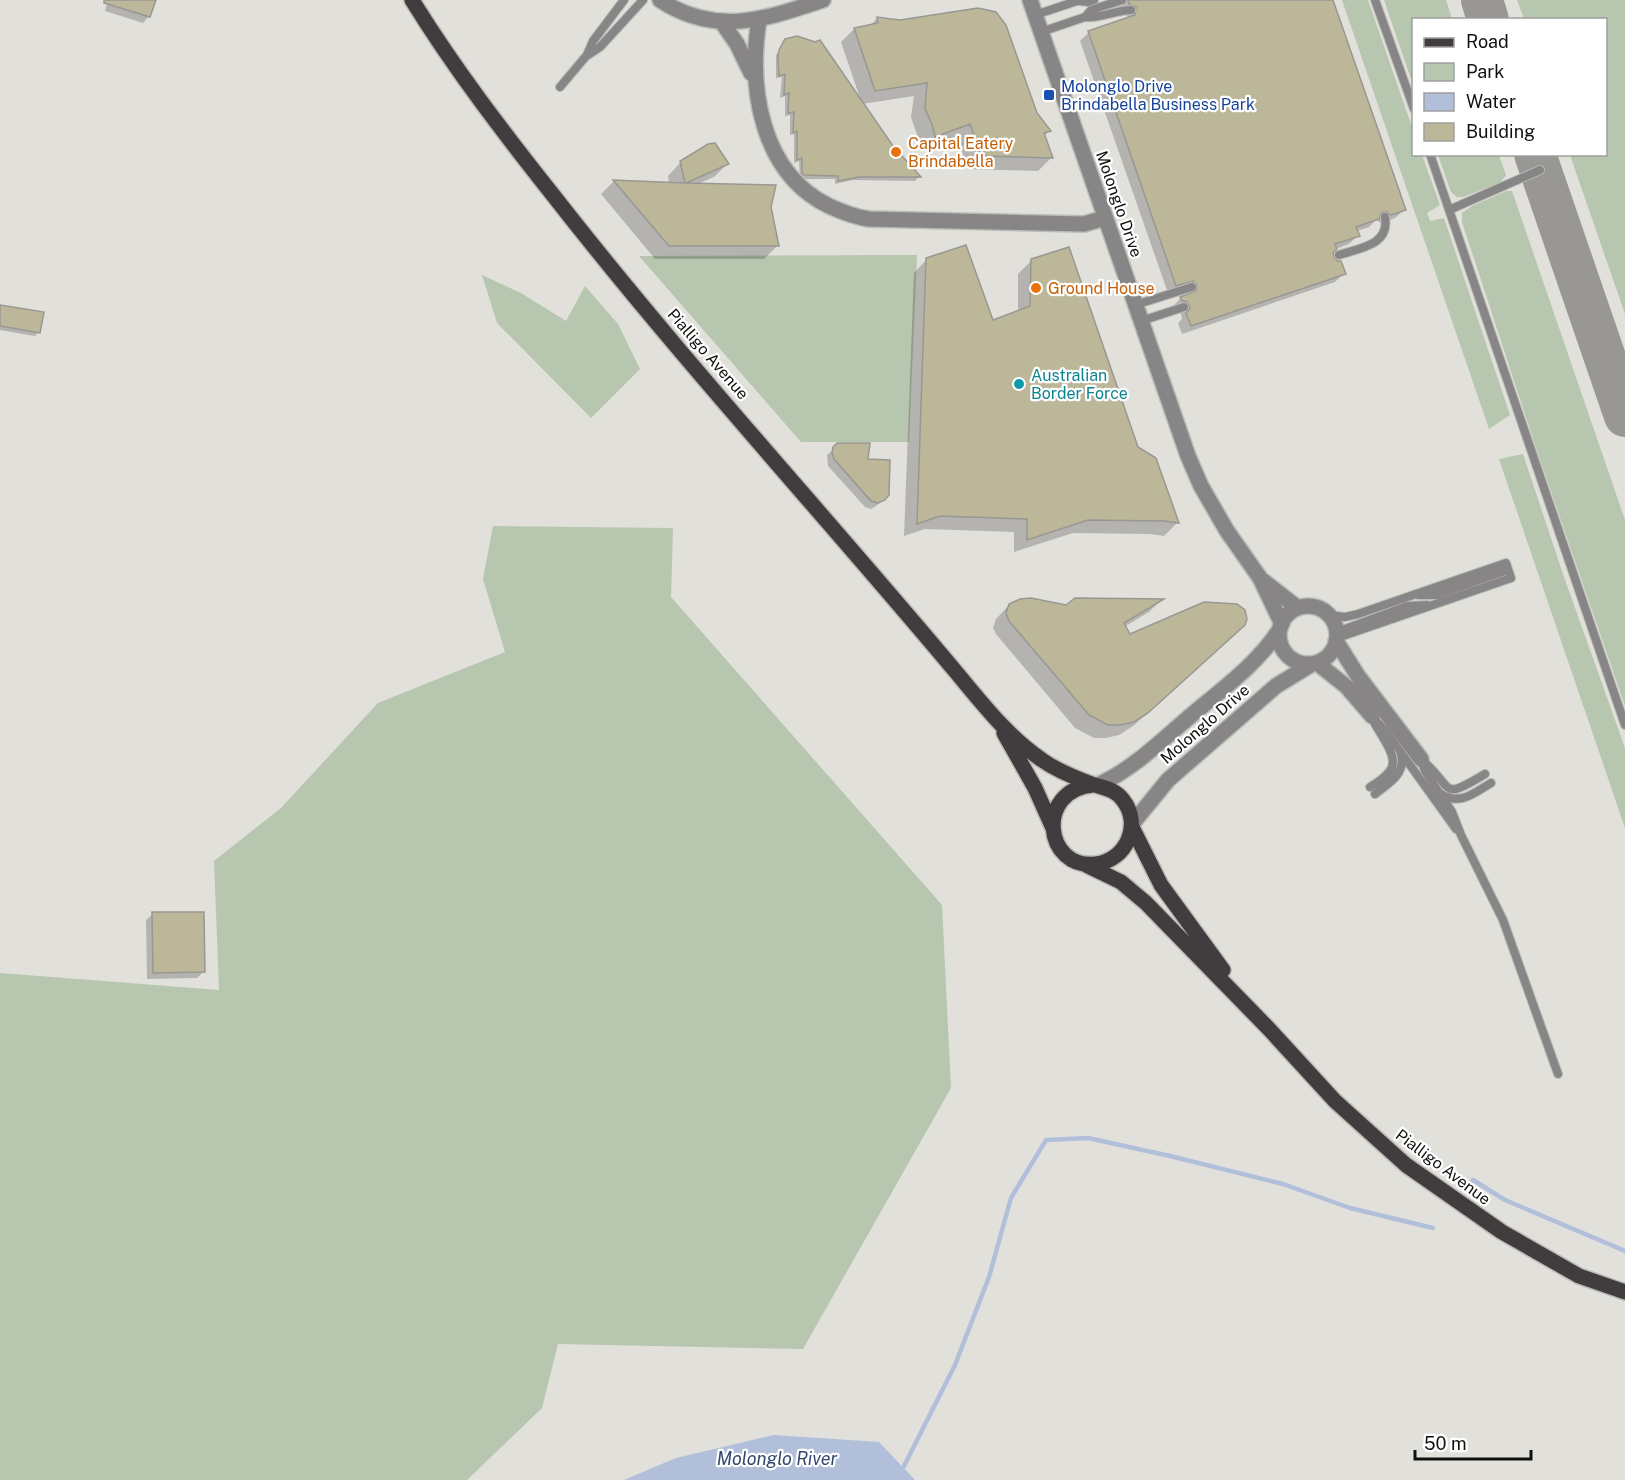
<svg xmlns="http://www.w3.org/2000/svg" width="1625" height="1480" viewBox="0 0 1625 1480" font-family="'Public Sans',sans-serif">
  <rect width="100%" height="100%" fill="#e1e0db"/>
  <!-- green -->
  <path fill="#b7c6ae" d="M1342,0h26l45,130 1,24 8,1 18,50 -13,8 3,8 14,-3 66,197 -21,14z
    M1384,0h62l6,19 -38,1 -1,65z
    M1517,0h108v314l-55,-159 36,-1v-134l-82,-1z
    M1438,155h61l7,20 -6,8 -37,14h-6l-6,-5z
    M1506,191h6l113,329v186l-88,-255 -75,-229v-9l10,-7z
    M917,255l-8,187h-108l-162,-186z
    M482,275l39,18 45,28 19,-35 33,38 22,45 -49,49 -94,-95z
    M1523,454l41,123 61,171v80l-126,-369z
    M493,526l180,2 -2,69 271,308 9,183 -148,261 -245,-5 -16,64 -75,72h-467v-507l219,17 -5,-129 67,-53 97,-105 127,-51 -22,-73z"/>
  <!-- water -->
  <path fill="#b1bfda" d="M774,1435l105,7 36,38h-291l52,-22z"/>
  <!-- shadow -->
  <path fill="#0003" d="M108,0h46l-5,16 -6,7 -38,-12z
    M1116,0h216l72,210 -9,8 -14,5 -5,-3 -7,7 -12,4 1,4 -9,9 -13,5 -4,3v6l12,15 -9,9 -153,52 -4,-11 4,-4 -1,-5 -9,-7 9,-9 10,-3 -8,-6 -15,4 -88,-252 9,-9 40,-13 -4,-6 -4,-1z
    M877,18l23,4 136,91 13,18 -5,5 7,22 -13,13 -70,-2 -11,-33 -35,13 -11,-32 3,-21 -52,8 30,43 27,30 -4,4 -62,-1 -18,4v-5h-35l-1,-18 -5,2v-29l-4,1v-20l-5,1v-20l-5,2 2,-21 -6,1v-23l10,-15 75,61 -20,-59 13,-13 16,-3z
    M681,162l46,2 -13,13 -17,7 73,22 7,40 -13,13h-109l-54,-65 13,-13 55,3 -1,-8z
    M927,259l65,63 26,-10v-38l14,-14 105,188 18,11 22,64 -13,13 -14,-2 -77,-1 -59,19v-20l-89,-3 -21,7 10,-263z
    M0,306l39,26 -4,4 -35,-6z
    M838,445l29,16 17,38 -8,7 -5,3 -6,-2 -37,-41 -1,-11z
    M1160,601l-11,11 -25,15 5,9 101,2 -97,88 -14,9 -13,3h-12l-19,-10 -79,-94 -3,-6 3,-9 13,-14 57,2z
    M153,914l50,58 -6,6 -50,1 -1,-59z"/>
  <g fill="none" stroke-linecap="round" stroke-linejoin="round">
    <!-- stream -->
    <path stroke="#b1bfda" stroke-width="4.5" d="M1469,1185l4,-5 32,20 120,51
      M893,1480l11,-14 51,-101 34,-88 22,-79 35,-58 42,-2 82,18 113,28 67,24 83,20"/>
    <!-- taxiway -->
    <path stroke="#989793" stroke-width="42" d="M1482,0l6,20
      M1535,154l90,262"/>
  </g>
  <!-- building -->
  <path fill="#bdb799" stroke="#989792" stroke-width="1.5" d="M104,0h52l-6,17 -46,-14z
    M1128,0h205l73,210 -15,5 -4,-3h-5l-3,7 -23,8 4,9 -25,8 2,5 -4,4 1,4 3,4h4l5,13 -155,52 -5,-13 4,-4 -1,-4 -3,-4h-4l-2,-4 16,-6 1,-6 -4,-4 -17,5 -88,-255 47,-16 1,-8 -7,-3z
    M978,8l18,4 10,13 31,88 14,18 -7,2 9,25 -72,-2 -11,-32 -35,13 -3,-13 -7,-15 2,-26 -52,8 -21,-63 24,-5 -1,-6 23,3z
    M797,36l18,6 5,-2 73,106 28,31h-62l-21,4v-5l-34,-1 -2,-2v-15l-5,2v-29l-4,2 1,-21 -6,1 1,-20 -5,2 1,-21 -6,2 -1,-19 1,-7 6,-11z
    M715,143l14,21 -43,19 90,2 -5,22 8,39h-110l-56,-66 72,3 -5,-22 28,-17z
    M966,245l27,75 37,-14 1,-47 38,-12 69,200 18,11 23,65 -15,-2 -76,-1 -61,20v-21l-87,-3 -23,8 9,-266z
    M0,305l44,7 -4,21 -40,-7z
    M837,443h33l-2,16 22,1 -1,35 -4,5 -7,3 -7,-2 -37,-42 -2,-6 1,-6z
    M1031,598l35,7 9,-7 89,1 -40,24 6,11 74,-32 33,2 8,6 2,9 -2,6 -97,88 -14,9 -14,3h-12l-19,-10 -80,-94 -3,-8 3,-9 11,-5z
    M152,912h52l1,60 -52,1z"/>
  <g fill="none" stroke-linecap="round" stroke-linejoin="round">
    <defs>
      <path id="lane" d="M1375,0l39,109
        M1079,1l9,1 6,-2
        M1035,15l45,-15
        M1085,17c16,2 30,-7 46,-7
        M1041,32l44,-15 6,-7 31,-10
        M588,55l12,-8 43,-47
        M560,87l27,-32 6,-14 31,-41
        M1430,154l195,571
        M1449,210l91,-40
        M1339,255c21,-7 51,-10 46,-38
        M1135,305l57,-18
        M1141,321l43,-14
        M1418,595h19l71,-25
        M1329,615l16,2 13,-3 148,-51 5,15 -174,60
        M1337,632l70,-26 20,-1
        M1372,716l15,17 69,96
        M1421,759l4,12 27,41 9,23 42,85 55,154
        M1422,760c33,28 17,42 63,14
        M1370,787c7,-4 14,-9 19,-15 13,-13 -10,-38 -16,-52
        M1375,794c14,-11 31,-20 26,-40
        M1441,794c19,12 33,-1 50,-11"/>
      <path id="street" d="M660,0c56,37 106,19 163,0
        M1030,0l158,456 13,30 26,45 33,47 22,46
        M759,20c-11,68 2,153 70,186 13,6 26,11 40,13l215,5 21,-6
        M721,21l16,23 14,29
        M1262,580l36,28
        M1279 635a29 29 0 1 1 58 0a29 29 0 1 1-58 0Z
        M1336,641l22,35 63,83
        M1317,663l30,24 25,29
        M1098,785c37,-17 65,-46 96,-72 31,-26 64,-50 86,-84
        M1132,824l36,-44 108,-94 36,-22"/>
      <path id="primary" d="M412,0c42,68 91,132 141,195 128,164 269,317 403,477 26,31 52,65 86,88 14,10 31,17 47,23 13,5 25,5 34,17 19,24 4,60 -27,64 -52,6 -61,-74 -3,-79
        M1004,733l31,55 17,38
        M1132,827l29,58 62,85
        M1086,865l35,17 25,21 123,126 66,72 71,64 96,67 77,44 46,16"/>
    </defs>
    <!-- lane casing -->
    <use href="#lane" stroke="#bbbbb6" stroke-width="10"/>
    <!-- street casing -->
    <use href="#street" stroke="#bbbbb6" stroke-width="18"/>
    <!-- primary casing -->
    <use href="#primary" stroke="#bbbbb6" stroke-width="18"/>
    <!-- lane -->
    <use href="#lane" stroke="#888586" stroke-width="8"/>
    <!-- street -->
    <use href="#street" stroke="#888586" stroke-width="15"/>
    <!-- primary -->
    <use href="#primary" stroke="#413d3e" stroke-width="15"/>
  </g>
  <!-- markers -->
  <rect fill="#1a4fb4" stroke="#fff" stroke-width="2" x="1043" y="89" width="12" height="12" rx="3"/>
  <g fill="#e8710a" stroke="#fff" stroke-width="2">
    <circle cx="896" cy="152" r="6"/>
    <circle cx="1036" cy="288" r="6"/>
  </g>
  <circle fill="#0f9aa8" stroke="#fff" stroke-width="2" cx="1019" cy="384" r="6"/>
  <g text-anchor="middle" dominant-baseline="central" stroke-width="4.5" stroke-linejoin="round" paint-order="stroke">
    <!-- transit labels -->
    <g font-size="16" fill="#164399" stroke="#fff" text-anchor="start">
      <text x="1061" y="86">Molonglo Drive<tspan x="1061" dy="18">Brindabella Business Park</tspan></text>
    </g>
    <!-- food labels -->
    <g font-size="16" fill="#c56008" stroke="#fff" text-anchor="start">
      <text x="908" y="143">Capital Eatery<tspan x="908" dy="18">Brindabella</tspan></text>
      <text x="1048" y="288">Ground House</text>
    </g>
    <!-- street labels -->
    <g font-size="16" fill="#10100e" stroke="#fff">
      <text transform="translate(1119 204) rotate(71)">Molonglo Drive</text>
      <text transform="translate(708 354) rotate(49)">Pialligo Avenue</text>
      <text transform="translate(1205 724) rotate(-41)">Molonglo Drive</text>
      <text transform="translate(1443 1167) rotate(37)">Pialligo Avenue</text>
    </g>
    <!-- culture labels -->
    <g font-size="16" fill="#0d838f" stroke="#fff" text-anchor="start">
      <text x="1031" y="375">Australian<tspan x="1031" dy="18">Border Force</tspan></text>
    </g>
    <!-- water labels -->
    <g font-size="18" font-style="italic" fill="#34486f" stroke="#fff">
      <text x="777" y="1458">Molonglo River</text>
    </g>
  </g>
  <!-- legend -->
  <rect x="1412" y="18" width="195" height="138" fill="#ffffff" stroke="#9f9f9f" stroke-width="1.5"/>
  <rect x="1424" y="38" width="30" height="9" fill="#413d3e" stroke="#9f9f9f" stroke-width="1.5"/>
  <text x="1466" y="48" font-size="18" fill="#10100e">Road</text>
  <rect x="1424" y="63" width="30" height="18" fill="#b7c6ae" stroke="#9f9f9f" stroke-width="1.5"/>
  <text x="1466" y="78" font-size="18" fill="#10100e">Park</text>
  <rect x="1424" y="93" width="30" height="18" fill="#b1bfda" stroke="#9f9f9f" stroke-width="1.5"/>
  <text x="1466" y="108" font-size="18" fill="#10100e">Water</text>
  <rect x="1424" y="123" width="30" height="18" fill="#bdb799" stroke="#9f9f9f" stroke-width="1.5"/>
  <text x="1466" y="138" font-size="18" fill="#10100e">Building</text>
  <!-- scale -->
  <path d="M1415 1450v9h116v-9" fill="none" stroke="#10100e" stroke-width="3"/>
  <text x="1424" y="1450" font-size="18" fill="#10100e" stroke="#ffffff" stroke-width="4.5" paint-order="stroke">50 m</text>
</svg>
